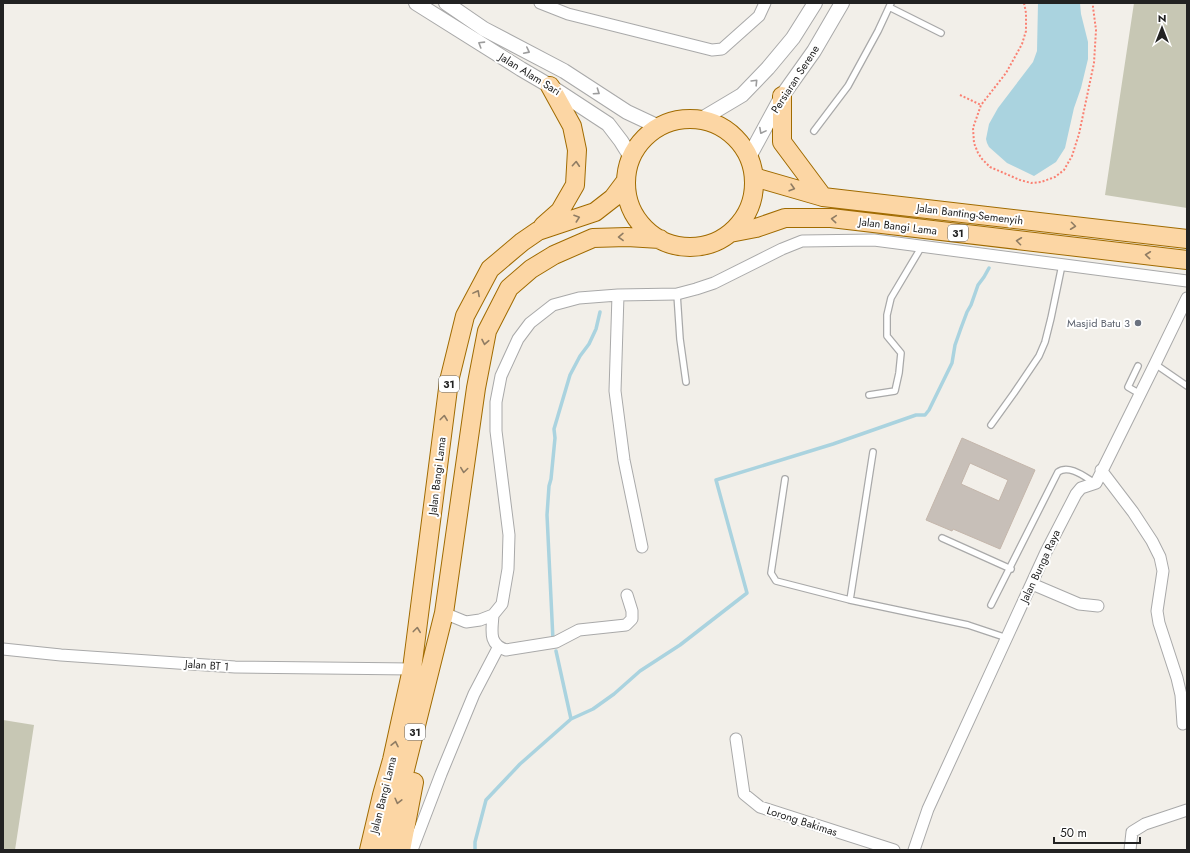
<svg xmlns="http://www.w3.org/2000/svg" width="1190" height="853" viewBox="0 0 1190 853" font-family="Jost,sans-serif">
  <rect width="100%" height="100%" fill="#f2efe9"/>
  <!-- construction -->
  <path fill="#c7c7b4" d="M1134,3h53v205l-82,-13z
    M3,720l31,5 -19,125h-12z"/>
  <!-- water -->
  <path fill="#aad3df" d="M1038,3h42l1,11 7,28v17l-7,29 -7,20 -9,40 -9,14 -22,14 -27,-13 -18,-16 -2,-4 -1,-4 3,-15 9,-16 35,-46 4,-11z"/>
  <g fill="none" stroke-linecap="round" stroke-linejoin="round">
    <!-- stream -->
    <path stroke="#aad3df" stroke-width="3.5" d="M553,640l-6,-125 2,-29 2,-7 4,-41 -1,-9 16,-54 10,-19 9,-12 7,-15 4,-17
      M556,651l15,68
      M475,850v-8l11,-42 34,-36 51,-45 22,-10 21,-15 26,-23 40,-26 67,-52 -31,-113 117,-36 83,-29h9l4,-5 23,-47 3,-18 6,-17 6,-16 4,-7 7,-20 6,-8 5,-9"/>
  </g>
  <!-- building -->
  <path fill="#c7bfb8" stroke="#c4b6ab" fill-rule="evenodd" d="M962,438l73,32 -35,79 -47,-20 -1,2 -26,-11zM970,463l38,17 -9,21 -38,-17z"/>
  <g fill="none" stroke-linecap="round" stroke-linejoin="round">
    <defs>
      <path id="service" d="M889,7l52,26
        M814,131l34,-45 30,-55 13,-28
        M677,294l3,45 6,43
        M1155,364l32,22
        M1138,366l-10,21 12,7
        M869,395l26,-4 4,-18 2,-20 -14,-17v-21l4,-17 31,-52
        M991,425l23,-32 25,-37 6,-14 6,-24 11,-53
        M785,479l-14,94 5,8 74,19 118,25 39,13
        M942,538l69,31
        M850,600l23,-148
        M991,605l67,-133c11,-8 27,5 37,11"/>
      <path id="minor" d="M540,3l28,11 144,36 10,-1 37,-33 6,-13
        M618,295l-3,96 9,69 18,87
        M1101,470l32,42 19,29 8,16 3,14 -6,40 2,12 18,55 4,17 2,29
        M1032,584l47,20 19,2
        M444,613l22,9 14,-2 13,-5 9,-11 6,-35 1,-34 -13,-104v-29l5,-26 17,-37 12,-16 23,-18 26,-7 39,-3 59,-1 19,-5 18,-6 68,-34 20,-8 72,-1 313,41
        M493,615c-1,16 -5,29 13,35l50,-8 23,-12 47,-5 6,-6v-8l-5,-16
        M3,649l58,6 174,12 177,2
        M736,739l8,55 16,13 134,43
        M412,850l29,-76 33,-80 24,-46
        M914,850l14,-41 118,-257 30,-58 5,-6 15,-5 59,-119 32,-66
        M1130,850l2,-18 13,-8 42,-14"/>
      <path id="tertiary" d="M416,3l105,66 29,17 58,38 13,17 10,16
        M446,3l38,26 80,42 63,41 32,15
        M700,120l42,-25 26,-27 25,-30 22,-35
        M749,157l33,-61 32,-45 28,-48"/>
      <path id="primary" d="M782,96v46l41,55
        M626 183a64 64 0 1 1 128 0a64 64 0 1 1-128 0Z
        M754,177l69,20 364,42
        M543,226l17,-15 15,-26 2,-35 -5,-24 -22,-40
        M730,233l26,-5 29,-10h46l356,42
        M369,850l13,-55 10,-35 20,-91 37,-288 16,-65 25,-47 32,-27 16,-11 57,-19 18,-14 12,-16
        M385,850l59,-237 32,-225 11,-57 22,-43 22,-19 23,-14 39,-17 34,-1 33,2
        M401,850l13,-68"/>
    </defs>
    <!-- service casing -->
    <use href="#service" stroke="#a9a9a9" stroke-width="8"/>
    <!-- minor casing -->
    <use href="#minor" stroke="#a9a9a9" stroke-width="13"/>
    <!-- tertiary casing -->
    <use href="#tertiary" stroke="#a9a9a9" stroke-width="16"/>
    <!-- primary casing -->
    <use href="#primary" stroke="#a06b00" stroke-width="20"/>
    <!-- path -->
    <path stroke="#fa8072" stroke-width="2" stroke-dasharray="2 2" stroke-linecap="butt" d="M1024,3l2,10v18l-4,13 -16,29 -25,32 -8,23 1,15 4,10 4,6 8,8 30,13 11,3 10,-1 14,-5 9,-7 8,-14 7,-22 15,-71 2,-33 -3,-23v-4
      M960,95l21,10"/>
    <!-- service -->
    <use href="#service" stroke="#fff" stroke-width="5.5"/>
    <!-- minor -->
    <use href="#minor" stroke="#fff" stroke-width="11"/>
    <!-- tertiary -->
    <use href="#tertiary" stroke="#fff" stroke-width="14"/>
    <!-- primary -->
    <use href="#primary" stroke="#fcd6a4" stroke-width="18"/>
  </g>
  <!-- one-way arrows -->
  <defs><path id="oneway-chevron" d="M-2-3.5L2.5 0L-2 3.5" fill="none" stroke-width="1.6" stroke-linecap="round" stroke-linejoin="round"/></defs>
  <g stroke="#9c9c9c">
    <use href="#oneway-chevron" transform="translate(481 44) rotate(-148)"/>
    <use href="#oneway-chevron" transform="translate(527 51) rotate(27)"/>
    <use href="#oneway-chevron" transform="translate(755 82) rotate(-46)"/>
    <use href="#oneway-chevron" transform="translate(597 92) rotate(34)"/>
    <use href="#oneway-chevron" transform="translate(762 131) rotate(118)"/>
  </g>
  <g stroke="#8f7c63">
    <use href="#oneway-chevron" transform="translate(576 164) rotate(-86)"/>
    <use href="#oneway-chevron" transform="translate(792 188) rotate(16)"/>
    <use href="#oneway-chevron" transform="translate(577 218) rotate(-19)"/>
    <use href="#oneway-chevron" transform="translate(834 219) rotate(-175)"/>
    <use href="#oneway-chevron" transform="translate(1073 226) rotate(7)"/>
    <use href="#oneway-chevron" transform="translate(621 237) rotate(179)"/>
    <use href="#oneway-chevron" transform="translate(1019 241) rotate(-173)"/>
    <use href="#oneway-chevron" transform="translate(1148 255) rotate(-174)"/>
    <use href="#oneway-chevron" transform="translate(477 293) rotate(-62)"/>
    <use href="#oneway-chevron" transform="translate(485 342) rotate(101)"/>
    <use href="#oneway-chevron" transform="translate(444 418) rotate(-83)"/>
    <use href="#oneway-chevron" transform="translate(464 470) rotate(98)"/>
    <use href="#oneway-chevron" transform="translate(417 630) rotate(-83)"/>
    <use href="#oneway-chevron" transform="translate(395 744) rotate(-78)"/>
    <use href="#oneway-chevron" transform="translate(398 801) rotate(104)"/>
  </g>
  <!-- markers -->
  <circle fill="#6b7280" stroke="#fff" stroke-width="1.5" cx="1138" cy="323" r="4"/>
  <g text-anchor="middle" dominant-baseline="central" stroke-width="4" stroke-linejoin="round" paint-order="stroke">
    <!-- shield labels -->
    <g fill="#fff" stroke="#646464" stroke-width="1">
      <rect x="948" y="225" width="20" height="16" rx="3"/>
      <rect x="439" y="376" width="20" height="16" rx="3"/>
      <rect x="405" y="724" width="20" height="16" rx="3"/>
    </g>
    <g font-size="10" font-weight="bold" fill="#222">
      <text x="958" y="233">31</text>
      <text x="449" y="384">31</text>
      <text x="415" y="732">31</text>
    </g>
    <!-- street labels -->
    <g font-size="11" fill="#222" stroke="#fff">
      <text transform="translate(530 74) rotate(32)">Jalan Alam Sari</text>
      <text transform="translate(795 79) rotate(-57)">Persiaran Serene</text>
      <text transform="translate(970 214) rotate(7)">Jalan Banting-Semenyih</text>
      <text transform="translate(898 226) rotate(7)">Jalan Bangi Lama</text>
      <text transform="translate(437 476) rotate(-83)">Jalan Bangi Lama</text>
      <text transform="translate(1040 566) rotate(-65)">Jalan Bunga Raya</text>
      <text transform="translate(207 665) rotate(4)">Jalan BT 1</text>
      <text transform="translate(383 795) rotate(-76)">Jalan Bangi Lama</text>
      <text transform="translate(802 821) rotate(18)">Lorong Bakimas</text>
    </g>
    <!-- worship labels -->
    <g font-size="11" fill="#5b616d" stroke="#fff" text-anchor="end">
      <text x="1130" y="323">Masjid Batu 3</text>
    </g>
  </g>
  <!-- border -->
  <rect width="1190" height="853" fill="none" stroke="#222222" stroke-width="8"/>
  <!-- north arrow -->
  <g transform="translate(1162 28)" stroke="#ffffff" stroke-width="3" paint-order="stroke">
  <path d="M0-3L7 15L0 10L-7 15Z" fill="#222222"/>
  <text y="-6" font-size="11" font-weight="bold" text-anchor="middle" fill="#222222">N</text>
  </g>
  <!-- scale -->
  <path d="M1054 837v6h86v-6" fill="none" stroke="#222222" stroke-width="2"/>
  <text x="1060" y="837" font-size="12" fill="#222222" stroke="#ffffff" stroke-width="3" paint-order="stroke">50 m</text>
</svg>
